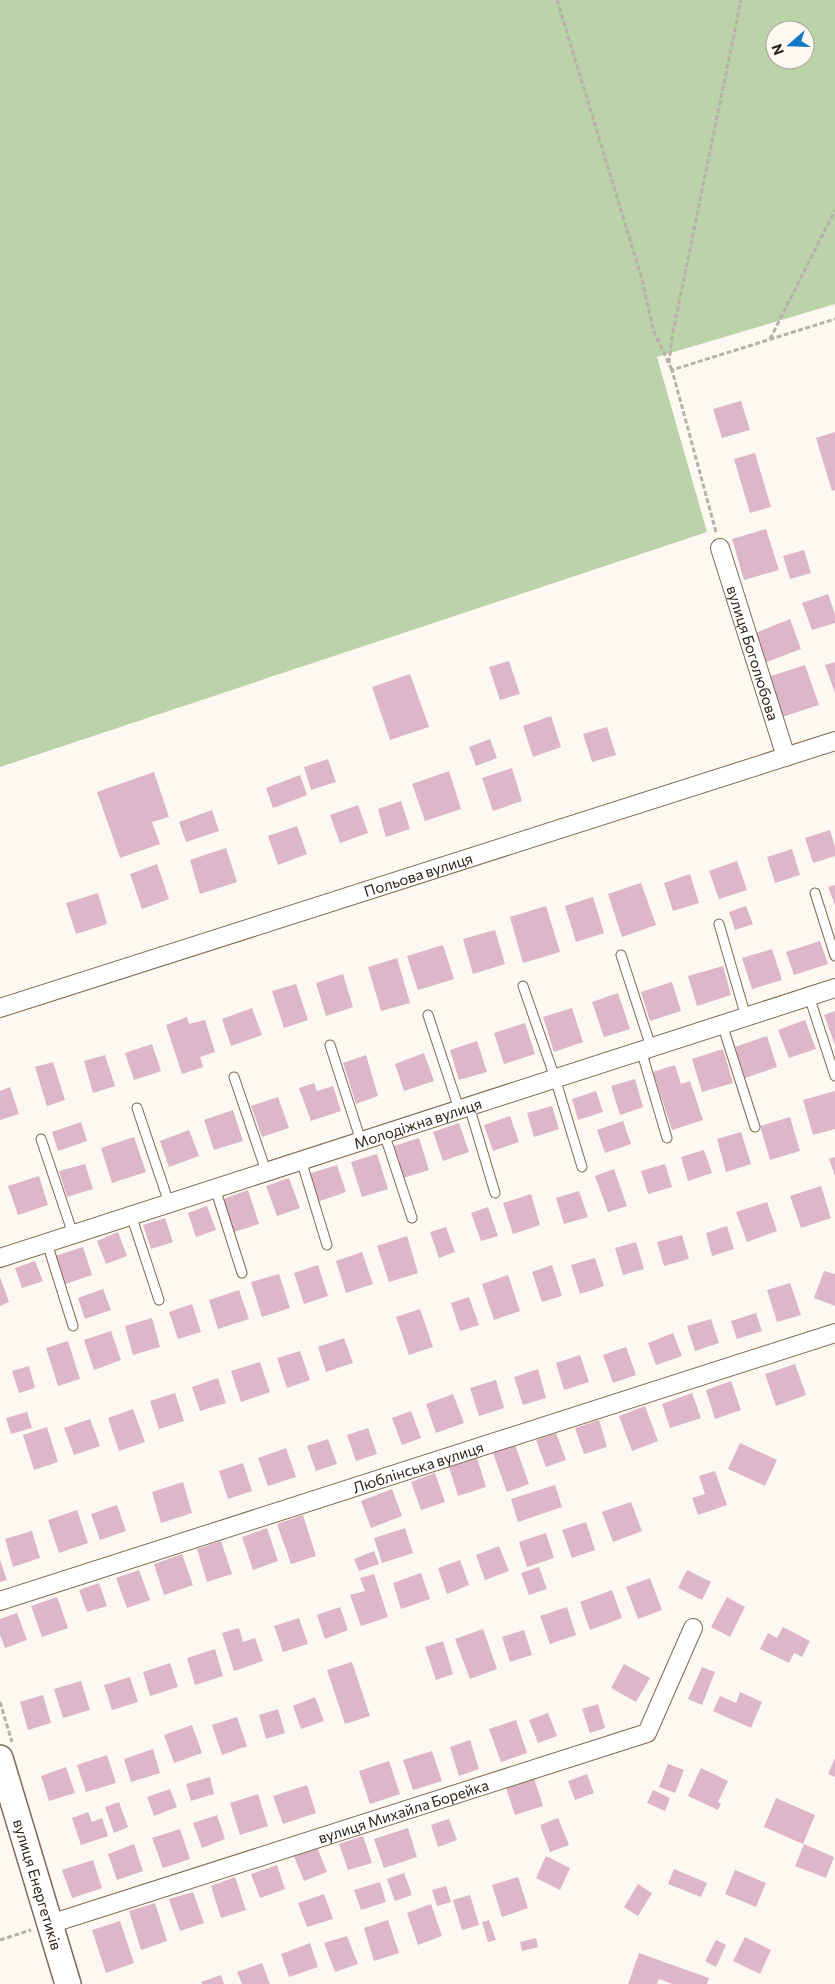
<svg xmlns="http://www.w3.org/2000/svg" width="835" height="1984" viewBox="0 0 835 1984" font-family="Commissioner,sans-serif">
  <rect width="100%" height="100%" fill="#fef8f2"/>
  <!-- green -->
  <path fill="#bbd3a8" fill-rule="evenodd" d="M0,0h835v304l-178,53 50,175 -707,235zM775,30h30v30h-30z"/>
  <!-- building -->
  <path fill="#ddb7c9" d="M741,401l9,29 -28,8 -9,-29z
    M835,432v58l-3,1 -16,-53z
    M755,453l16,54 -21,6 -16,-54z
    M766,529l13,41 -35,10 -12,-41z
    M804,550l7,23 -21,6 -7,-23z
    M828,594l7,20v9l-23,7 -10,-27z
    M790,619l11,30 -37,14 -11,-29z
    M509,661l11,33 -20,6 -11,-33z
    M835,662v31l-10,-28z
    M805,665l14,40 -40,13 -14,-40z
    M410,674l19,53 -39,13 -18,-53z
    M551,716l10,31 -28,10 -10,-31z
    M607,727l9,28 -24,7 -9,-28z
    M490,739l7,19 -21,8 -7,-19z
    M328,759l8,23 -25,8 -7,-23z
    M512,768l10,33 -29,10 -11,-33z
    M449,771l12,38 -36,12 -13,-37z
    M154,772l15,45 -17,5 8,22 -40,14 -23,-66z
    M300,775l7,20 -34,13 -7,-20z
    M401,801l9,28 -24,8 -8,-28z
    M358,805l10,28 -28,10 -10,-28z
    M212,810l7,21 -33,11 -7,-20z
    M297,826l10,28 -29,11 -10,-29z
    M830,830l5,17v9l-22,7 -8,-25z
    M226,848l11,34 -37,12 -10,-34z
    M792,849l8,26 -25,8 -8,-26z
    M737,861l10,29 -28,9 -10,-28z
    M157,864l12,35 -27,10 -12,-35z
    M690,874l9,29 -26,8 -9,-28z
    M641,883l15,42 -34,12 -14,-43z
    M835,885v20l-7,-18z
    M98,893l9,31 -31,10 -10,-31z
    M593,897l11,36 -28,9 -11,-36z
    M546,906l14,46 -37,11 -13,-46z
    M746,906l7,18 -18,6 -6,-18z
    M495,930l10,34 -32,10 -10,-35z
    M820,941l8,23 -34,11 -8,-23z
    M443,945l11,34 -36,11 -11,-34z
    M772,949l10,31 -30,9 -10,-31z
    M397,958l13,45 -29,8 -13,-44z
    M723,966l8,29 -34,11 -9,-30z
    M343,974l10,33 -27,9 -10,-33z
    M672,982l9,29 -31,10 -9,-29z
    M296,984l12,36 -24,8 -12,-37z
    M618,993l12,36 -26,8 -12,-35z
    M252,1008l10,27 -31,11 -9,-27z
    M572,1008l11,34 -29,10 -11,-35z
    M835,1011v34l-11,-30z
    M187,1017l2,7 16,-4 10,32 -15,5 3,10 -21,7 -16,-49z
    M805,1020l11,29 -27,9 -11,-28z
    M525,1023l10,31 -31,10 -10,-31z
    M767,1036l10,31 -32,11 -10,-31z
    M477,1041l10,31 -28,8 -9,-30z
    M152,1044l9,27 -27,9 -9,-27z
    M723,1049l10,34 -31,9 -10,-33z
    M424,1053l10,28 -30,10 -9,-27z
    M105,1055l10,31 -22,7 -9,-32z
    M366,1055l12,41 -22,8 -13,-41z
    M53,1062l12,38 -18,6 -12,-39z
    M675,1065l6,19 9,-3 13,39 -31,10 -19,-58z
    M635,1079l8,28 -23,8 -9,-29z
    M314,1083l3,8 16,-5 8,25 -30,10 -12,-33z
    M10,1087l9,27 -19,6v-29z
    M596,1091l7,21 -25,8 -6,-21z
    M835,1091v38l-22,6 -10,-35z
    M278,1097l11,31 -27,9 -11,-31z
    M552,1106l7,23 -25,8 -7,-24z
    M233,1110l10,31 -29,9 -10,-30z
    M510,1116l9,26 -26,9 -9,-26z
    M790,1117l10,34 -30,9 -10,-34z
    M623,1121l8,23 -26,9 -8,-23z
    M81,1122l6,19 -29,10 -6,-19z
    M459,1123l10,29 -26,9 -10,-29z
    M189,1130l10,26 -30,11 -9,-26z
    M741,1132l10,32 -25,8 -9,-33z
    M134,1137l12,35 -34,11 -11,-35z
    M419,1138l10,32 -26,8 -9,-32z
    M704,1150l8,23 -24,8 -7,-24z
    M377,1154l11,35 -26,8 -11,-35z
    M835,1157v19l-6,-17z
    M85,1164l8,25 -26,8 -8,-26z
    M665,1164l7,23 -24,7 -7,-23z
    M337,1165l9,27 -29,10 -9,-28z
    M614,1169l13,37 -19,6 -13,-36z
    M39,1176l9,29 -30,10 -10,-29z
    M289,1178l11,30 -23,8 -11,-30z
    M821,1186l10,32 -30,10 -11,-32z
    M248,1190l11,34 -25,8 -11,-33z
    M579,1191l9,26 -24,7 -8,-26z
    M531,1194l9,31 -27,9 -10,-31z
    M767,1202l10,29 -30,11 -11,-30z
    M207,1206l9,24 -20,7 -8,-24z
    M488,1207l10,29 -17,5 -10,-28z
    M165,1218l8,24 -22,7 -8,-24z
    M727,1226l7,23 -22,7 -6,-23z
    M446,1227l9,25 -16,6 -9,-26z
    M118,1232l9,24 -21,8 -9,-23z
    M682,1235l7,24 -25,7 -7,-24z
    M407,1236l11,37 -29,9 -12,-36z
    M636,1242l8,27 -21,6 -8,-27z
    M83,1247l9,28 -27,9 -10,-28z
    M362,1252l11,32 -27,9 -10,-32z
    M595,1258l9,28 -24,8 -9,-29z
    M35,1261l8,20 -21,7 -7,-20z
    M318,1265l10,31 -24,8 -10,-31z
    M552,1265l10,31 -20,6 -10,-30z
    M824,1271l11,3v32l-21,-8z
    M279,1274l11,34 -28,9 -11,-35z
    M508,1275l12,36 -26,9 -12,-36z
    M0,1277l9,25 -9,4z
    M790,1283l11,32 -24,7 -10,-32z
    M103,1289l8,21 -26,9 -7,-21z
    M239,1290l10,29 -31,10 -9,-29z
    M469,1297l10,28 -19,6 -9,-28z
    M192,1304l9,28 -23,7 -9,-27z
    M420,1309l13,38 -24,8 -13,-38z
    M756,1313l6,18 -25,8 -6,-18z
    M152,1318l8,29 -27,8 -8,-29z
    M711,1319l8,24 -24,8 -8,-25z
    M111,1331l10,29 -27,10 -10,-30z
    M673,1333l9,23 -26,9 -8,-22z
    M344,1338l9,25 -27,9 -8,-25z
    M68,1341l12,38 -22,7 -12,-38z
    M626,1347l10,28 -23,8 -10,-28z
    M300,1351l10,29 -23,8 -10,-30z
    M580,1355l9,27 -25,8 -8,-27z
    M260,1362l10,30 -29,10 -10,-31z
    M795,1364l11,31 -30,11 -11,-32z
    M29,1366l6,22 -16,5 -7,-22z
    M538,1369l8,29 -23,7 -9,-28z
    M218,1378l8,25 -26,8 -8,-24z
    M496,1380l8,28 -25,8 -9,-28z
    M731,1381l10,29 -26,9 -9,-29z
    M175,1393l9,28 -25,8 -9,-28z
    M692,1393l9,25 -31,10 -8,-24z
    M453,1394l11,29 -28,10 -10,-29z
    M645,1406l13,35 -26,10 -13,-35z
    M133,1409l12,33 -26,9 -11,-33z
    M411,1411l10,27 -19,7 -10,-27z
    M27,1412l5,16 -21,6 -5,-16z
    M90,1419l10,27 -26,9 -10,-27z
    M599,1420l8,27 -23,7 -9,-26z
    M47,1427l11,35 -24,8 -11,-35z
    M368,1428l9,26 -21,7 -9,-26z
    M556,1433l10,27 -20,7 -10,-27z
    M328,1439l9,25 -21,7 -9,-25z
    M740,1443l37,17 -12,26 -37,-17z
    M515,1445l14,39 -22,8 -14,-39z
    M286,1448l10,29 -28,9 -10,-28z
    M477,1458l9,29 -28,9 -9,-29z
    M243,1463l9,28 -24,8 -9,-28z
    M715,1471l12,34 -29,10 -6,-17 13,-4 -6,-18z
    M435,1473l10,29 -24,8 -10,-28z
    M183,1482l9,31 -31,10 -9,-31z
    M555,1485l7,22 -44,15 -7,-23z
    M392,1489l10,27 -31,12 -10,-27z
    M631,1502l11,29 -29,11 -11,-30z
    M117,1505l9,26 -26,9 -9,-26z
    M77,1510l11,33 -29,10 -11,-33z
    M303,1515l13,41 -25,8 -14,-40z
    M586,1522l9,28 -23,8 -10,-28z
    M267,1528l11,33 -25,9 -11,-33z
    M405,1528l8,25 -31,10 -8,-25z
    M32,1531l8,27 -27,9 -8,-28z
    M546,1533l8,25 -27,9 -8,-25z
    M221,1541l11,33 -25,8 -10,-33z
    M499,1546l10,25 -24,9 -9,-25z
    M374,1551l5,13 -20,7 -5,-12z
    M182,1554l11,31 -29,10 -10,-31z
    M0,1560l7,20 -7,2z
    M460,1560l9,25 -22,9 -9,-26z
    M539,1567l8,22 -18,6 -8,-22z
    M139,1570l11,30 -23,8 -11,-30z
    M687,1570l24,12 -9,18 -24,-12z
    M421,1573l9,26 -29,10 -8,-26z
    M374,1574l14,43 -27,9 -11,-31 15,-4 -5,-13z
    M650,1578l12,32 -24,9 -12,-32z
    M99,1583l8,23 -20,6 -8,-22z
    M612,1590l10,28 -32,12 -10,-28z
    M57,1597l11,31 -26,9 -11,-31z
    M727,1597l18,10 -15,30 -19,-10z
    M340,1607l8,23 -23,9 -8,-24z
    M567,1607l9,28 -26,9 -10,-28z
    M17,1613l10,27 -22,8 -5,-13v-16z
    M299,1618l9,26 -25,8 -9,-26z
    M783,1627l27,14 -8,16 -8,-4 -5,10 -29,-14 8,-16 9,5z
    M239,1628l4,14 12,-4 8,23 -29,10 -12,-38z
    M483,1629l14,40 -27,10 -15,-40z
    M524,1630l8,25 -22,7 -8,-25z
    M443,1641l10,33 -17,6 -11,-33z
    M215,1649l8,27 -28,9 -8,-27z
    M352,1662l18,54 -25,8 -18,-54z
    M170,1663l8,24 -28,9 -7,-24z
    M624,1664l26,14 -14,24 -25,-14z
    M702,1667l13,5 -13,33 -14,-6z
    M130,1677l8,25 -26,8 -8,-25z
    M81,1681l9,29 -27,8 -9,-29z
    M740,1692l22,10 -11,26 -38,-17 7,-15 16,7z
    M43,1695l8,28 -23,7 -8,-28z
    M315,1697l9,24 -23,8 -8,-23z
    M598,1704l7,24 -15,5 -8,-24z
    M278,1709l7,24 -19,6 -7,-24z
    M548,1713l9,23 -19,7 -9,-23z
    M237,1717l10,29 -25,9 -10,-30z
    M516,1720l11,33 -26,9 -12,-33z
    M192,1725l10,28 -28,10 -10,-28z
    M470,1740l9,29 -20,7 -9,-29z
    M153,1749l7,24 -29,9 -7,-23z
    M432,1751l10,30 -29,9 -10,-30z
    M107,1755l9,28 -30,9 -9,-27z
    M835,1758v19l-7,-3z
    M389,1761l11,33 -30,10 -11,-33z
    M668,1764l16,6 -9,23 -16,-6z
    M66,1767l9,26 -26,8 -8,-25z
    M701,1768l27,13 -10,21 3,2 -3,6 -30,-14z
    M587,1774l7,19 -19,7 -7,-19z
    M210,1777l4,17 -23,7 -5,-17z
    M534,1778l9,28 -28,9 -9,-27z
    M307,1785l9,28 -33,11 -10,-28z
    M170,1789l7,18 -23,9 -7,-19z
    M653,1790l17,8 -5,13 -18,-8z
    M258,1794l10,32 -28,9 -10,-32z
    M776,1798l39,17 -12,29 -39,-17z
    M119,1802l9,25 -14,6 -9,-26z
    M88,1812l4,10 10,-4 6,18 -27,9 -9,-27z
    M217,1815l8,24 -23,9 -9,-25z
    M558,1818l11,27 -19,7 -10,-27z
    M449,1819l8,21 -19,7 -7,-22z
    M408,1828l9,29 -33,11 -10,-29z
    M180,1829l10,30 -27,9 -11,-30z
    M363,1836l9,27 -24,7 -9,-26z
    M134,1844l9,27 -26,9 -9,-26z
    M804,1844l30,13 -8,21 -31,-12z
    M317,1847l10,25 -23,9 -10,-25z
    M546,1856l24,12 -10,22 -24,-12z
    M93,1860l9,28 -30,10 -10,-28z
    M277,1865l8,24 -25,9 -9,-24z
    M674,1869l33,14 -6,14 -33,-13z
    M735,1870l31,13 -10,24 -31,-13z
    M404,1873l8,22 -17,6 -8,-22z
    M235,1877l11,33 -25,8 -10,-32z
    M518,1877l10,31 -26,9 -10,-32z
    M380,1882l6,20 -25,8 -7,-20z
    M638,1884l14,9 -14,23 -14,-9z
    M446,1886l5,16 -14,4 -5,-16z
    M193,1892l11,31 -24,8 -11,-32z
    M324,1894l9,25 -26,8 -9,-24z
    M470,1895l9,30 -17,5 -9,-30z
    M155,1903l12,38 -26,9 -12,-39z
    M431,1904l11,32 -24,9 -11,-32z
    M388,1920l11,33 -25,8 -10,-33z
    M489,1920l7,20 -8,2 -6,-20z
    M120,1921l14,42 -28,10 -14,-43z
    M347,1936l11,28 -23,8 -11,-29z
    M745,1937l26,13 -11,24 -27,-13z
    M536,1938l2,9 -16,4 -2,-9z
    M716,1940l10,5 -10,22 -11,-6z
    M310,1943l8,24 -29,10 -8,-23z
    M639,1953l70,25 -2,6h-35l-13,-5 -2,5h-29z
    M262,1963l8,21h-28l-5,-12z
    M221,1975l3,9h-22l-1,-2z"/>
  <g fill="none" stroke-linecap="round" stroke-linejoin="round">
    <defs>
      <path id="lane" d="M815,893l20,63
        M719,924l27,93
        M621,955l30,92
        M523,986l32,92 27,89
        M809,996l26,80
        M428,1015l31,94
        M722,1024l33,103
        M330,1045l31,96
        M641,1050l26,88
        M234,1077l32,94
        M469,1106l26,87
        M137,1108l32,95
        M384,1133l28,85
        M41,1139l32,95
        M301,1160l26,85
        M215,1188l27,85
        M131,1215l28,85
        M47,1243l26,83"/>
      <g id="street">
        <path id="s1" d="M720,548l66,209"/>
        <path id="s2" d="M0,1008l835,-267"/>
        <path id="s3" d="M0,1258l835,-270"/>
        <path id="s4" d="M0,1601l835,-268"/>
        <path id="s5" d="M50,1924l597,-191 46,-105"/>
      </g>
      <g id="secondary">
        <path id="s6" d="M0,1758l68,226"/>
      </g>
    </defs>
    <!-- lane casing -->
    <use href="#lane" stroke="#81694f" stroke-width="11"/>
    <!-- street casing -->
    <use href="#street" stroke="#81694f" stroke-width="20"/>
    <!-- secondary casing -->
    <use href="#secondary" stroke="#81694f" stroke-width="28"/>
    <!-- path -->
    <path stroke="#b8b0a9" stroke-width="3" stroke-dasharray="5 2.5" stroke-linecap="butt" d="M557,0l84,276 13,56 18,38
      M770,339l65,-129
      M669,363l3,-26 69,-337
      M716,532l-44,-162 163,-51
      M0,1702l12,40
      M0,1940l31,-10"/>
    <!-- lane -->
    <use href="#lane" stroke="#fff" stroke-width="9"/>
    <!-- street -->
    <use href="#street" stroke="#fff" stroke-width="18"/>
    <!-- secondary -->
    <use href="#secondary" stroke="#fff" stroke-width="25"/>
  </g>
  <g text-anchor="middle" dominant-baseline="central" stroke-width="5" stroke-linejoin="round" paint-order="stroke">
    <!-- street labels -->
    <g font-size="15" fill="#2e2419" stroke="#fef8f2">
      <text stroke="none"><textPath href="#s1" startOffset="110">вулиця Боголюбова</textPath></text>
      <text stroke="none"><textPath href="#s2" startOffset="439">Польова вулиця</textPath></text>
      <text stroke="none"><textPath href="#s3" startOffset="439">Молодіжна вулиця</textPath></text>
      <text stroke="none"><textPath href="#s4" startOffset="439">Люблінська вулиця</textPath></text>
      <text stroke="none"><textPath href="#s5" startOffset="371">вулиця Михайла Борейка</textPath></text>
      <text stroke="none"><textPath href="#s6" startOffset="132">вулиця Енергетиків</textPath></text>
    </g>
  </g>
  <!-- north arrow -->
  <g transform="translate(790 45) rotate(250)"><circle r="24" fill="#fef8f2" stroke="#aba39b"/>
  <path d="M0-4L9 19L0 12L-9 19Z" fill="#1378c3"/>
  <text y="-8" font-size="14" font-weight="bold" text-anchor="middle" fill="#2e2419">N</text>
  </g>
</svg>
